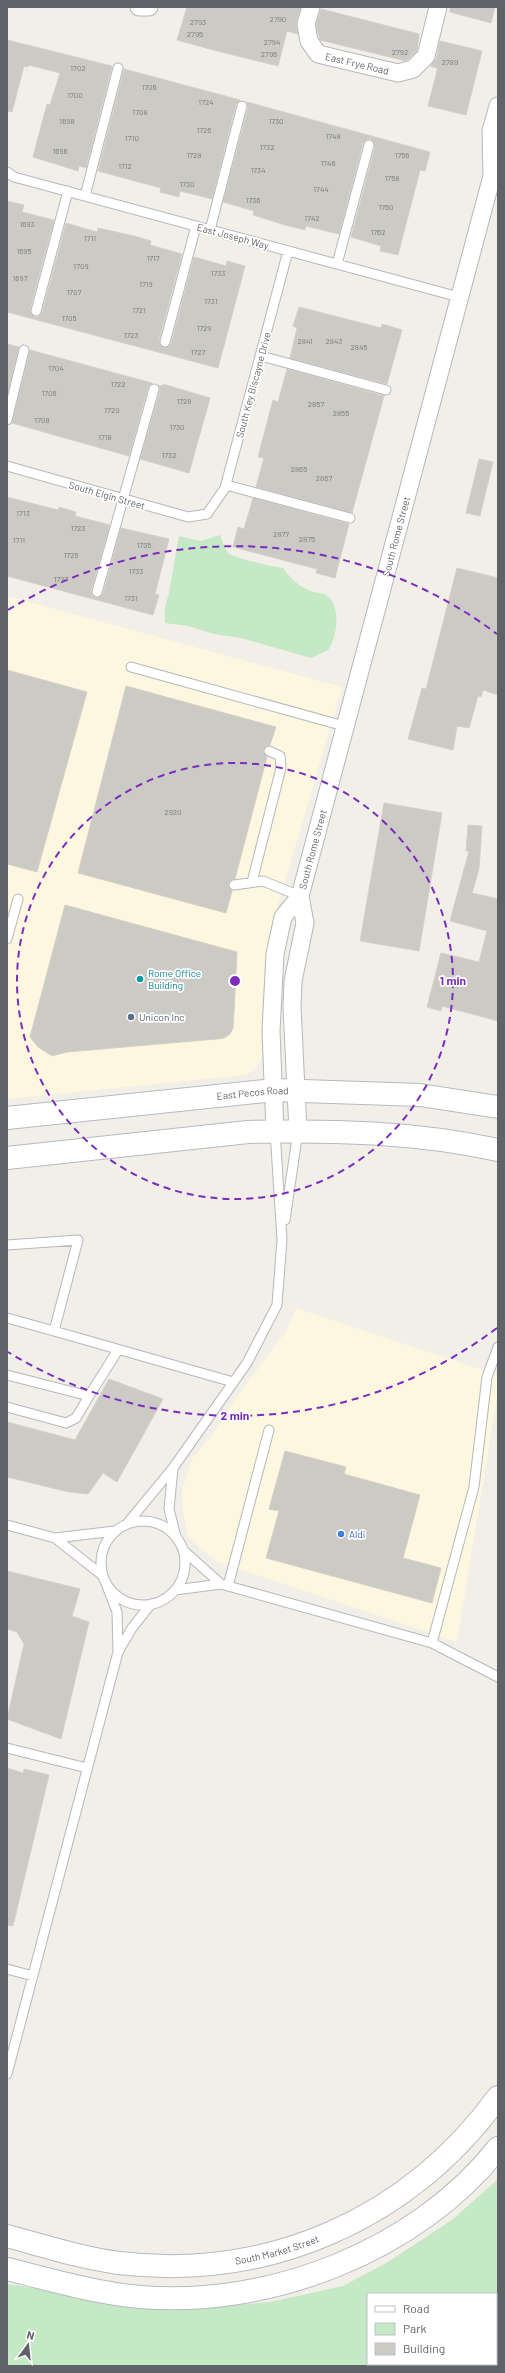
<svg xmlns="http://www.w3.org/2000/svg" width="505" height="2373" viewBox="0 0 505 2373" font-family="Barlow,sans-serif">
  <rect width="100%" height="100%" fill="#f1efe8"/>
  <!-- commercial -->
  <path fill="#fef7e0" d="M7,596l335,91 -69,235 -11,73 1,57 -3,11 -10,9 -5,3 -238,24z
    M296,1308l202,67v16l-41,251 -241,-81 -28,-24 -5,-26 -1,-21 11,-33 19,-21 27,-42 48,-64z"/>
  <!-- green -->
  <path fill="#c5e8c5" d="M220,535c2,5 5,14 8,18 5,5 47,14 55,15 8,11 17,20 31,24 4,1 9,1 12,3 16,10 11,43 2,55l-17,8 -70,-20 -27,-4 -26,-8 -23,-3v-16l4,-14 10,-57 22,5z
    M498,2179v156l-2,1v-42h-128v70h40l-6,2h-395v-82l176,26 87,-8 73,-16 45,-24 64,-42z"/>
  <!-- building -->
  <path fill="#cccac5" stroke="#d6d1c6" d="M187,7h114l-5,15 2,12 -11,-3 -9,35 -61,-15 -40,-11z
    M450,7h45l-4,16 -41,-11z
    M321,9l98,25 -2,17 -11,10 -86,-21 -4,-15z
    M7,40l105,26 -26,102 -7,-2 -1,5 -45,-14 14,-53 3,1 10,-32 -31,-8 -1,2 -4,-1 -12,46 -5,-1z
    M440,41l42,10 -16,64 -38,-9 9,-35v-3l-7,-2 6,-7z
    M124,69l116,31 -4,4 -24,95 -32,-8 -1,6 -19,-5 1,-4 -63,-17z
    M247,102l183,50 -5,19 -5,-1 -22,85 -18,-4 1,-5 -30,-9 24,-90 -4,-8h-4l-4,4 -24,91 -33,-8 -1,4 -20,-5 -32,-10 1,-4 -31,-9 25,-94z
    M7,201l17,4 -2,7 32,8 -24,89 4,8h4l4,-4 24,-90 31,9 1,-4 36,8 17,5 -1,4 32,9 -23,86 2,6 3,2 7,-4 23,-87 32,9 1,-5 18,5 -27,102 -211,-56z
    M299,307l82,21 1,-4 20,6 -15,54 -97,-26 7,-30 -4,-2z
    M7,344l12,3 -12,48z
    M30,350l122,33 -4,4 -19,69 -117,-33z
    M287,369l97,27 -32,117 -96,-26 8,-29 -6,-1 15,-57 5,2z
    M163,384l47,14 -21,75 -49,-14 20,-68 -1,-6 4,1z
    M479,459l14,3 -13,54 -14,-3z
    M7,497l51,13 1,-3 17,5 -1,4 35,9 -19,65 1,6 4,2 7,-4 18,-66 48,11 -14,55 4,1 -6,20 -146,-39z
    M253,498l96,26 -14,54 -19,-5 1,-4 -84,-22 5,-20 6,2z
    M457,568l41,10v117l-15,-5 -2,7 -3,-1 -9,32 -12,-2 -4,24 -45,-11 14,-51 4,1z
    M7,670l80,22 -50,180 -30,-8z
    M126,686l150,41 -6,18 -7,4 1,5 3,3 -32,122 -7,4 1,5 3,3 -6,22 -148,-40z
    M384,803l58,10 -23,138 -59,-10z
    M468,825l14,1 -3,43 -7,24 26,6v122l-56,-15 -1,5 -14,-4 14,-54 38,9 8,-31 -37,-10 19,-70h-3z
    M65,905l172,47 -3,60 -1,16 -3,6 -6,4 -7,1 -150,13 -15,4 -14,-9 -8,-10z
    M109,1379l54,20 -46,83 -14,-9 -15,21 -19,-2 -62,-15v-55l68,18z
    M285,1451l61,16 -2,7 76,21 -17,63 38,10 -9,35 -166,-45 13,-47 -10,-2z
    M7,1571l73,18 -8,27 17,6 -28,117 -54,-20 17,-75 -7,-12 -10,-3z
    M7,1768l16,5 1,-4 25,6 -36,151 -6,-1z"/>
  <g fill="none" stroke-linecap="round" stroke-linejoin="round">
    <defs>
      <path id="lane" d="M7,172l7,5 445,120
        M85,196l33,-128
        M210,230l32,-124
        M337,264l32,-119
        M36,311l32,-120
        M165,342l31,-116
        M261,356l125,34
        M7,420l17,-70
        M7,466l181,51 19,-3 18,-26 63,-237
        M226,485l124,33
        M97,592l57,-203
        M131,667l213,59
        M252,882l29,-114 -1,-12 -11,-5
        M234,885l29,-4 37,15
        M7,939l11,-40
        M285,1220l13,-89
        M7,1245l71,-5 -24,91 179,51
        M7,1318l47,13
        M7,1375l82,21 29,-46
        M7,1407l59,16 10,-5 13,-22
        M173,1468l-4,41 7,28
        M101 1563a42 42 0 1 1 84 0a42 42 0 1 1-84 0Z
        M7,1525l48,13 60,-7
        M126,1525l47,-57 74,-105 30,-58 5,-65 -7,-109
        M55,1538l47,37
        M183,1550l38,34
        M228,1586l41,-156
        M175,1590l46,-6 7,2 204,57 66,34
        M432,1643l42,-156 13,-110 11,-30
        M118,1652l14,-24 19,-24
        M7,1748l80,20
        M7,1969l26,7
        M7,2074l111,-422 -1,-40 -10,-26"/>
      <g id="street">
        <path d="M139,7h10"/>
        <path id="s1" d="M311,7l-5,17 3,17 9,13 80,19 15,-4 13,-13 12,-49"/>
        <path d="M275,1131l-4,-100 4,-77 8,-37 17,-21"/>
        <path id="s2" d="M298,1131l-6,-124 1,-26 12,-58 -5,-27 192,-720 -1,-45 7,-25"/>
      </g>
      <g id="secondary">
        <path id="s3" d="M7,1118l267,-28 146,5 78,12"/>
        <path d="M7,1158l241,-26c83,-2 168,0 250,18"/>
        <path id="s4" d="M7,2236c37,10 74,22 112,27 150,18 290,-44 379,-166"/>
        <path d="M7,2269c44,11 88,24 133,28 129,11 277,-46 358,-149"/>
      </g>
    </defs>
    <!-- lane casing -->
    <use href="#lane" stroke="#b5b8bc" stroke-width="11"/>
    <!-- street casing -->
    <use href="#street" stroke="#b5b8bc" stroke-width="19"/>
    <!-- secondary casing -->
    <use href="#secondary" stroke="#b6babf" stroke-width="24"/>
    <!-- lane -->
    <use href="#lane" stroke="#fff" stroke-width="9"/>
    <!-- street -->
    <use href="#street" stroke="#fff" stroke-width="17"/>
    <!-- secondary -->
    <use href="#secondary" stroke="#fff" stroke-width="22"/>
  </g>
  <!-- distance rings -->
  <g fill="none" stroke="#7b2cbf" stroke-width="2" stroke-dasharray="7 5">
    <circle cx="235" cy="981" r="218"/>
    <path d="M497 1328A435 435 0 0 1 8 1352M8 610A435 435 0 0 1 497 634"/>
  </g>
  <!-- markers -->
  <circle fill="#0f9aa8" stroke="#fff" stroke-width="1.5" cx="140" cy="979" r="4"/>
  <circle fill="#5c6f8a" stroke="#fff" stroke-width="1.5" cx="131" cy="1017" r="4"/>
  <circle fill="#3f7fe0" stroke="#fff" stroke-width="1.5" cx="341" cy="1534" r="4"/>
  <g text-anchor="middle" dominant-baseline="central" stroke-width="3.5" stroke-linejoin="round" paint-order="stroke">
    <!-- number labels -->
    <g font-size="8" fill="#7a7d7f">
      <text x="278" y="19">2790</text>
      <text x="198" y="22">2793</text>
      <text x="195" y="34">2795</text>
      <text x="272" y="42">2794</text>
      <text x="400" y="52">2792</text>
      <text x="269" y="54">2796</text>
      <text x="450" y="62">2789</text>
      <text x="78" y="68">1702</text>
      <text x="149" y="87">1706</text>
      <text x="75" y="95">1700</text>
      <text x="206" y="102">1724</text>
      <text x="140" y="112">1708</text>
      <text x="67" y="121">1698</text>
      <text x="276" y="121">1730</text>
      <text x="204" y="130">1726</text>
      <text x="333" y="136">1748</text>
      <text x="132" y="138">1710</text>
      <text x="267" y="147">1732</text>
      <text x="60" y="151">1696</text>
      <text x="194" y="155">1728</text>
      <text x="402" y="155">1756</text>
      <text x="328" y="163">1746</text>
      <text x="125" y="166">1712</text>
      <text x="258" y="170">1734</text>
      <text x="392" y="178">1758</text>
      <text x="187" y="184">1730</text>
      <text x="321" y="189">1744</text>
      <text x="253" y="200">1736</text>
      <text x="386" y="207">1760</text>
      <text x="312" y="218">1742</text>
      <text x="27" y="224">1693</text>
      <text x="378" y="232">1762</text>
      <text x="90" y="238">1711</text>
      <text x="24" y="251">1695</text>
      <text x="153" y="258">1717</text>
      <text x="81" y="266">1709</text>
      <text x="218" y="273">1733</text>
      <text x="20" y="278">1697</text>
      <text x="146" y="284">1719</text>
      <text x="74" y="292">1707</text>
      <text x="211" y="301">1731</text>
      <text x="139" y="310">1721</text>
      <text x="69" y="318">1705</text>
      <text x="204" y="328">1729</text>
      <text x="131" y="335">1723</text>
      <text x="305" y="341">2841</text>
      <text x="334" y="341">2843</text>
      <text x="359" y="347">2845</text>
      <text x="198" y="352">1727</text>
      <text x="56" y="368">1704</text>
      <text x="118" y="384">1722</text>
      <text x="49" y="393">1706</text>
      <text x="184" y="401">1728</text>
      <text x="316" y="404">2857</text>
      <text x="112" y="410">1720</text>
      <text x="341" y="413">2855</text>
      <text x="42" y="420">1708</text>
      <text x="177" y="427">1730</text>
      <text x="105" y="437">1718</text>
      <text x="169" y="455">1732</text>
      <text x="299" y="469">2865</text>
      <text x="324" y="478">2867</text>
      <text x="23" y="513">1713</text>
      <text x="78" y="528">1723</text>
      <text x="281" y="534">2877</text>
      <text x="307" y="539">2875</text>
      <text x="19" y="540">1711</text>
      <text x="144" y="545">1735</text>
      <text x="71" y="555">1725</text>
      <text x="136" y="571">1733</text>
      <text x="61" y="579">1727</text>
      <text x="131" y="598">1731</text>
      <text x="173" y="812">2920</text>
    </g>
    <!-- street labels -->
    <g font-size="10" fill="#5f6368" stroke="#fff">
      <text stroke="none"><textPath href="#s1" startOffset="91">East Frye Road</textPath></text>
      <text transform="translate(233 236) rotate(15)">East Joseph Way</text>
      <text transform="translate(253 385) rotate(-75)">South Key Biscayne Drive</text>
      <text transform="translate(107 495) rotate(16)">South Elgin Street</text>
      <text stroke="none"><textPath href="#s2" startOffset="609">South Rome Street</textPath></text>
      <text stroke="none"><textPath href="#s2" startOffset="285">South Rome Street</textPath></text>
      <text stroke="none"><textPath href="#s3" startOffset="247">East Pecos Road</textPath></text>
      <text stroke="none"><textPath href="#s4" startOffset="275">South Market Street</textPath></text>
    </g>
    <!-- culture labels -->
    <g font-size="10" fill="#0d838f" stroke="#fff" text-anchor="start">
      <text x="148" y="973">Rome Office<tspan x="148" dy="12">Building</tspan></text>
    </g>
    <!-- service labels -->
    <g font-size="10" fill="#4e5e75" stroke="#fff" text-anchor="start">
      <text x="139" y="1017">Unicon Inc</text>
    </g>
    <!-- shop labels -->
    <g font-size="10" fill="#366cbe" stroke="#fff" text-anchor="start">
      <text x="349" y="1534">Aldi</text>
    </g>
  </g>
  <circle cx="235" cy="981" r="6" fill="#7b2cbf" stroke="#fff" stroke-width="2"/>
  <g font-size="12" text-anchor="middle" font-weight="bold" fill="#7b2cbf" stroke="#fff" stroke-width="3.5" stroke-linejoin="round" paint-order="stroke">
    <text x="453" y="985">1 min</text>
    <text x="235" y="1420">2 min</text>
  </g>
  <!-- border -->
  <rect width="505" height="2373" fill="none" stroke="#5f6368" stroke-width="16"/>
  <!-- legend -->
  <rect x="367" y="2293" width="130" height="72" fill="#ffffff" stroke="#bfc1c3"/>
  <rect x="375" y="2306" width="20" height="6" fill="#ffffff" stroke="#bfc1c3"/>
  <text x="403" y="2313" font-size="12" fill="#5f6368">Road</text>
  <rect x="375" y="2323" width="20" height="12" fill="#c5e8c5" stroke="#bfc1c3"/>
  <text x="403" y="2333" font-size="12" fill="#5f6368">Park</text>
  <rect x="375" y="2343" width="20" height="12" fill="#cccac5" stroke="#bfc1c3"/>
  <text x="403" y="2353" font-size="12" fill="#5f6368">Building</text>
  <!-- north arrow -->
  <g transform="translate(28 2345) rotate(15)" stroke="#ffffff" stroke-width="3" paint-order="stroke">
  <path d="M0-3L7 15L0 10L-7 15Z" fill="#5f6368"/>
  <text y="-6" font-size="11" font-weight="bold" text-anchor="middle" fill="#5f6368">N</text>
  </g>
</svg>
